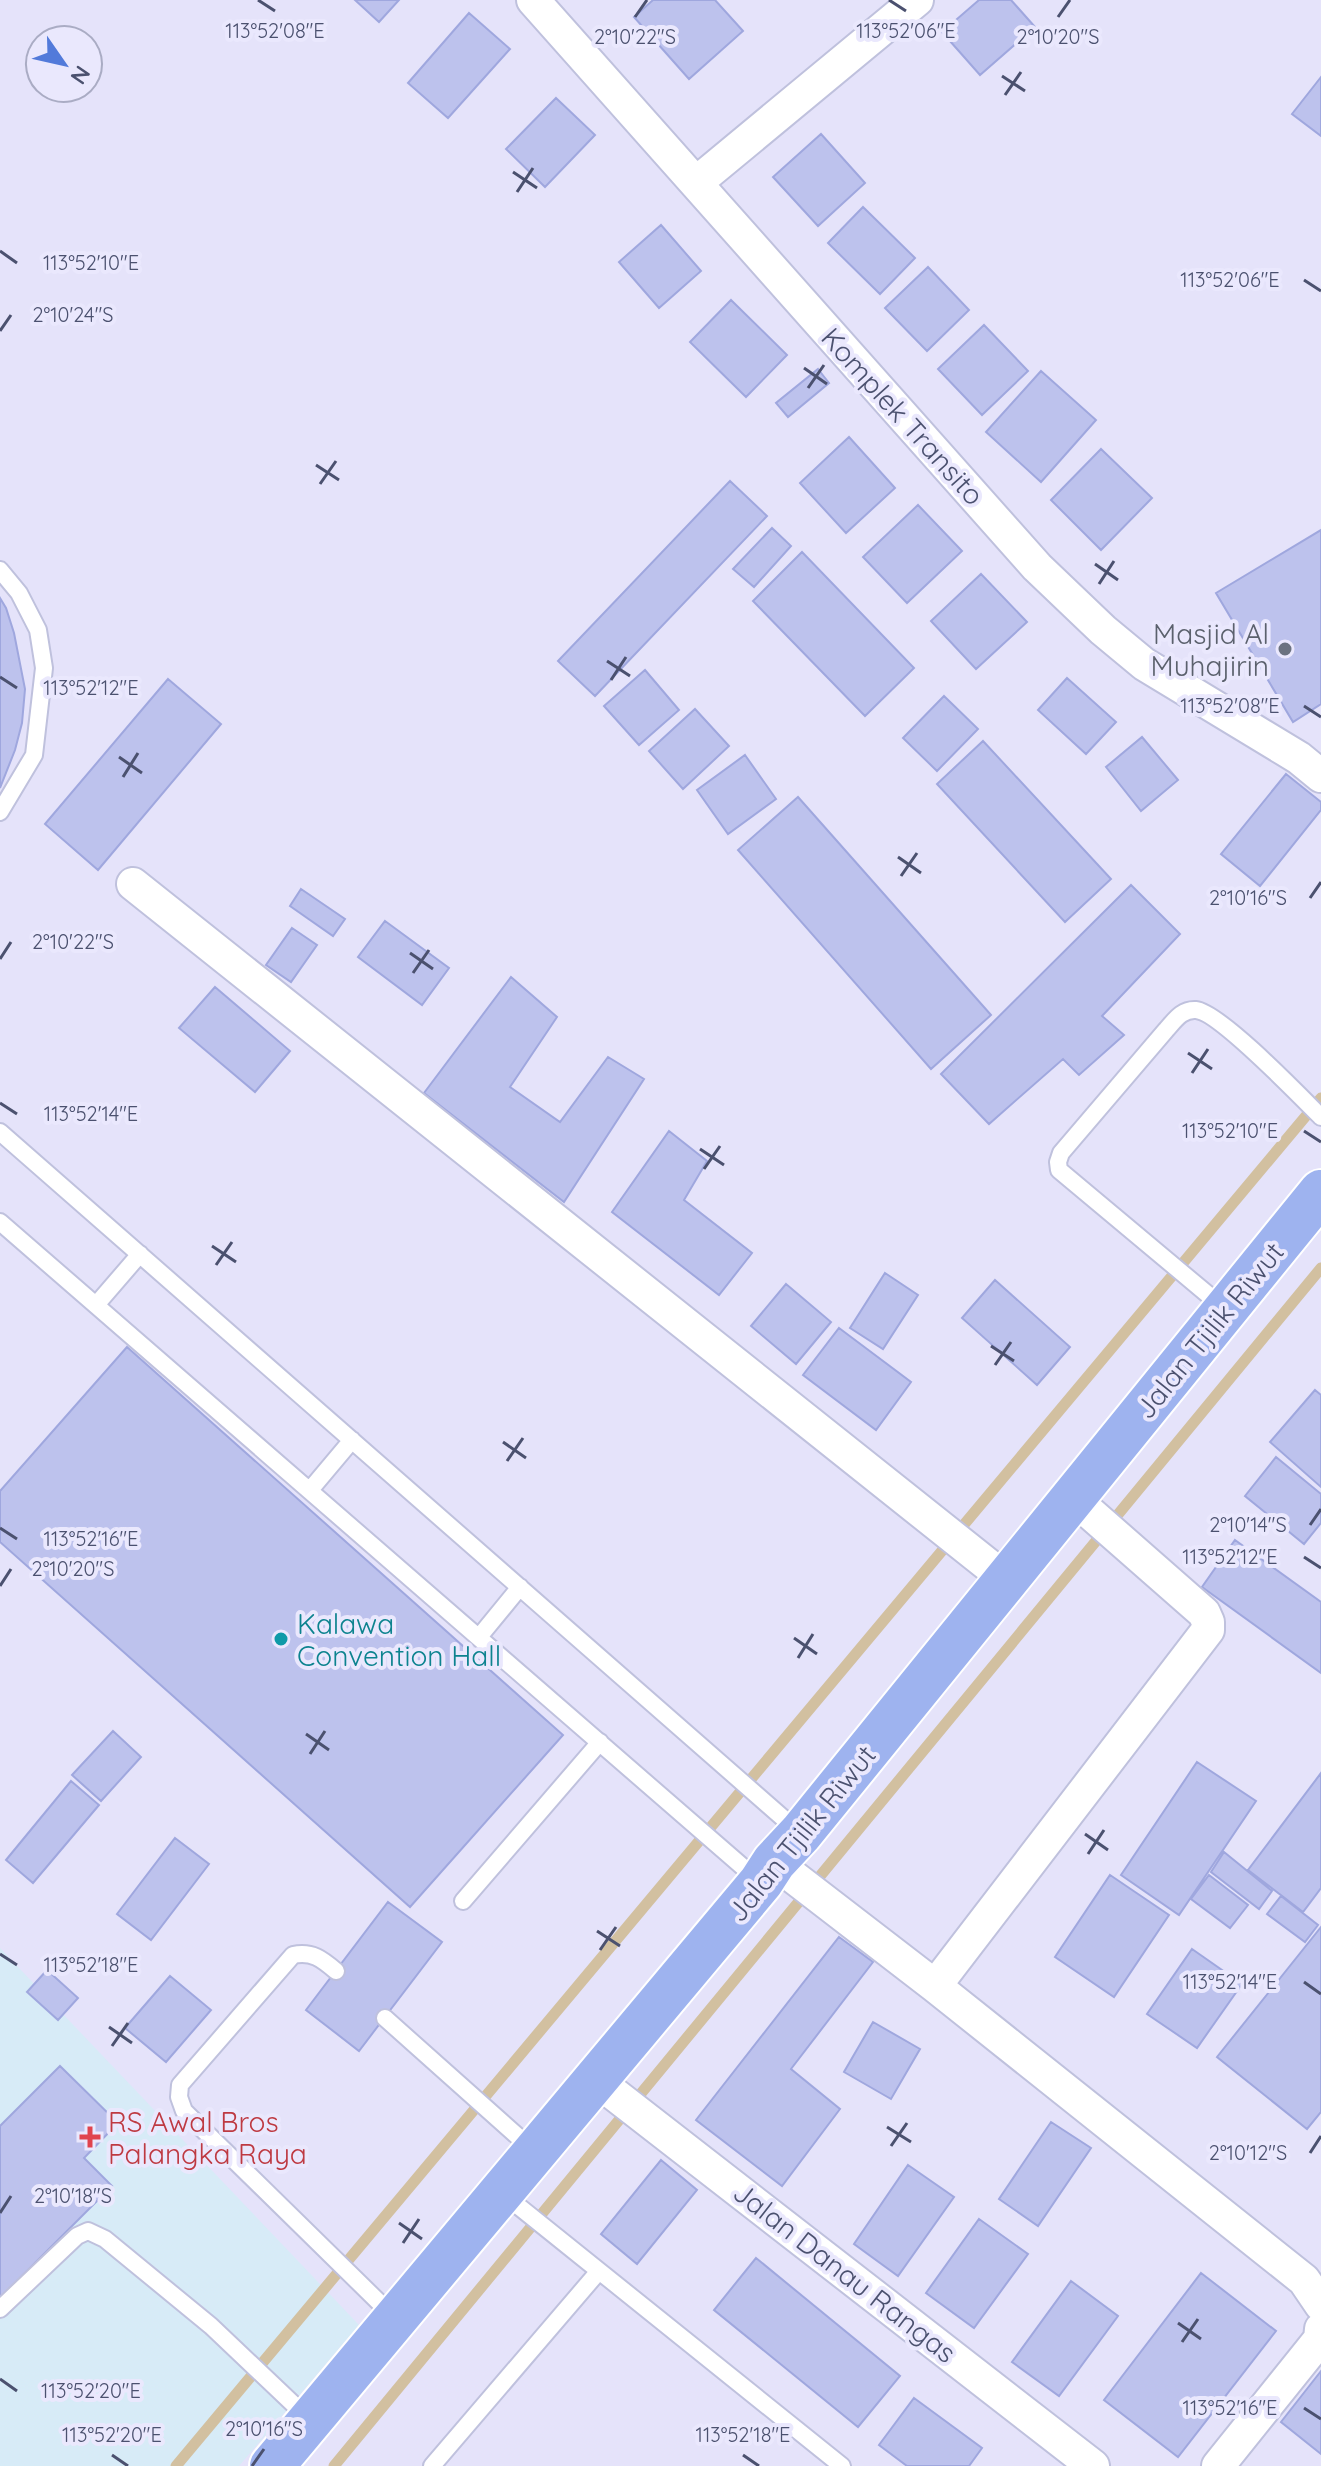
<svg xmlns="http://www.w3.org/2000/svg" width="1321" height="2466" viewBox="0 0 1321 2466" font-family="Quicksand,sans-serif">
  <rect width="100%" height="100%" fill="#e5e3fa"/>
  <!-- medical -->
  <path fill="#d7ebf7" d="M0,1948l359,377 -120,141h-239z"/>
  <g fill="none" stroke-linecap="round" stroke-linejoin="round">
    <!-- stream -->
    <path stroke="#d2c0a0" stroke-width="11" d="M176,2466l1145,-1368
      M334,2466l987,-1198"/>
  </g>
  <!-- building -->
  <path fill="#bdc2ed" stroke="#9fa7de" stroke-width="2" d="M355,0h44l-20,22z
    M653,0h62l28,31 -54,48 -55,-62z
    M979,0h32l24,27 -55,48 -38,-43z
    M469,13l41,36 -62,69 -40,-35z
    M1321,77v59l-29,-22z
    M556,98l39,37 -50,52 -39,-38z
    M821,134l44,49 -47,43 -45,-49z
    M863,207l52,51 -35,36 -52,-51z
    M661,225l40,46 -42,37 -40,-46z
    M928,267l41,43 -42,41 -42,-43z
    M731,300l56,55 -41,42 -56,-55z
    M984,325l44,46 -46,44 -44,-46z
    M818,369l11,14 -41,34 -12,-14z
    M1041,371l55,49 -55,62 -55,-50z
    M849,437l46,51 -49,45 -46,-50z
    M1101,449l51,49 -51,52 -50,-50z
    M730,481l37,35 -172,180 -37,-35z
    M918,505l44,46 -55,52 -44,-46z
    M772,528l19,18 -37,41 -21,-18z
    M1321,530v174l-28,18 -77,-129z
    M802,552l112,116 -49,48 -112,-115z
    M981,574l46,48 -51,47 -45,-48z
    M0,598l6,10 8,25 11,56 -3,34 -7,27 -15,38z
    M645,670l34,40 -40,35 -35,-39z
    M1067,678l49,44 -30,32 -48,-44z
    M168,679l53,45 -123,146 -53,-46z
    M944,696l34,33 -41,42 -34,-33z
    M695,709l34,37 -46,43 -34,-38z
    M1142,737l36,43 -37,31 -35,-44z
    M983,741l128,138 -46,43 -128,-138z
    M745,755l31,44 -48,35 -31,-44z
    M1286,774l35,28v8l-61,76 -39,-32z
    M798,797l193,218 -60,54 -193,-219z
    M1131,885l49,49 -78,82 22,19 -45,40 -16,-16 -74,65 -48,-50z
    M301,889l44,30 -12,17 -43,-30z
    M385,921l64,47 -27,37 -64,-48z
    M292,928l25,17 -26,37 -25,-17z
    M511,977l46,40 -47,70 50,35 48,-65 36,22 -80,123 -140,-109z
    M215,987l75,64 -35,41 -76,-64z
    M669,1131l38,30 -23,39 68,53 -33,42 -107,-83z
    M885,1273l33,22 -35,54 -33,-21z
    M995,1280l75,67 -33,38 -75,-67z
    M786,1284l45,38 -35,42 -45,-38z
    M839,1328l72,54 -35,48 -73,-55z
    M127,1347l436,388 -153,172 -410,-365v-51z
    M1315,1390l6,5v92l-51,-45z
    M1276,1457l45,37v29l-17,21 -59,-48z
    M1235,1540l86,62v71l-119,-86z
    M113,1731l28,26 -40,44 -29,-26z
    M1197,1762l59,39 -77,114 -58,-40z
    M1321,1773v115l-18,24 -55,-42z
    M71,1781l28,24 -66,78 -27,-23z
    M175,1838l34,26 -58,76 -34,-26z
    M1224,1852l48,39 -13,18 -48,-37z
    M1110,1875l59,40 -55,82 -59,-40z
    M1209,1875l39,30 -18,23 -39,-29z
    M1281,1896l37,29 -13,17 -38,-28z
    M388,1902l54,40 -83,109 -53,-41z
    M1321,1927v185l-14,17 -90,-72z
    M839,1937l34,25 -82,107 49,40 -58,77 -86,-66z
    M1192,1949l50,35 -45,64 -50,-34z
    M47,1970l31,28 -20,22 -31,-28z
    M170,1976l41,34 -45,52 -41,-34z
    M873,2022l47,27 -29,50 -47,-27z
    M60,2066l58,57 -34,35 28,28 -112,112v-172z
    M1051,2122l40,26 -53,78 -39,-27z
    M661,2160l36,30 -60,74 -36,-30z
    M908,2165l46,32 -56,79 -44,-32z
    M979,2219l49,35 -54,74 -48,-35z
    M756,2258l144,118 -42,51 -144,-117z
    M1201,2273l75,58 -98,126 -74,-57z
    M1071,2281l47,35 -59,80 -47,-34z
    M1321,2371v83l-40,-32z
    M914,2398l68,50 -13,18h-62l-28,-21z"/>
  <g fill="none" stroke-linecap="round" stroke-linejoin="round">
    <defs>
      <path id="lane" d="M0,570l19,23 19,37 6,38 -10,87 -34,57
        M0,1132l799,700
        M0,1222l759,659
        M96,1305l44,-51
        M1224,1308l-165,-138 -1,-8 3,-9 105,-123c9,-10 16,-21 30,-20 23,2 105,87 125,107
        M310,1490l42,-50
        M479,1637l41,-50
        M463,1901l137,-159
        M336,1971c-14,-12 -24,-20 -43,-16l-113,130 -1,12 5,14 210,206
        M385,2018l148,132
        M502,2193l340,273
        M0,2309l77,-73 11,-5 17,8 106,87 98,93
        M432,2466l167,-195"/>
      <path id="street" d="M533,0l504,567 66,63 41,34 155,94 22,18
        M696,183l221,-183
        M133,884l874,696
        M774,1862l161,124 369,294 17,25
        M935,1986l273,-356v-8l-4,-9 -131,-115
        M596,2080l497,386
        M1218,2466l102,-127 1,-10"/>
      <path id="highway" d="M272,2466l489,-584 13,-20 27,-29 520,-641"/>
    </defs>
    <!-- lane casing -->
    <use href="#lane" stroke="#bfc1dd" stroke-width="20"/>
    <!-- street casing -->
    <use href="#street" stroke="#bfc1dd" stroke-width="36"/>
    <!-- highway casing -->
    <use href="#highway" stroke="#fff" stroke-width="48"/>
    <!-- lane -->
    <use href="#lane" stroke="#fff" stroke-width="16"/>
    <!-- street -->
    <use href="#street" stroke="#fff" stroke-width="32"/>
    <!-- highway -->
    <use href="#highway" stroke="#9eb3ef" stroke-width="44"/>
  </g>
  <!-- ticks -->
  <path fill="none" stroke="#4b516f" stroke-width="3" d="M258,0l17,11M889,0l17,11M635,17l12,-17M1058,17l12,-17M1002,76l23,15M1005,95l16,-23M513,172l24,16M517,192l16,-24M0,251l17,12M1304,280l17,11M0,331l11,-16M804,368l23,16M808,388l16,-23M316,465l23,15M320,484l16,-23M1095,564l23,16M1099,584l15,-23M607,661l23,15M0,677l17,11M611,680l15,-23M1304,706l17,11M119,757l23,16M123,777l15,-24M898,857l23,16M901,876l16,-23M1310,898l11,-16M410,953l23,16M0,959l11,-17M413,973l16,-23M1188,1053l24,16M1192,1073l16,-24M0,1103l17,11M1304,1131l17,11M700,1149l24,16M704,1169l16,-23M212,1246l24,16M216,1265l16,-23M991,1346l23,15M995,1365l16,-23M503,1442l23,16M507,1461l16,-23M1310,1525l11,-16M0,1528l17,11M1304,1557l17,11M0,1586l11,-17M794,1638l23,16M798,1658l15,-24M306,1734l23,16M310,1754l15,-23M1085,1834l23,16M1088,1854l16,-24M597,1931l23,15M600,1950l16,-23M0,1954l17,11M1304,1982l17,12M109,2027l23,16M112,2046l16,-23M887,2127l24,15M891,2146l16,-23M1310,2153l11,-17M0,2213l11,-17M399,2223l23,16M403,2243l16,-24M1178,2323l23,16M1182,2342l16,-23M0,2379l17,12M1304,2408l17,11M112,2455l16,11M743,2455l16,11M252,2466l12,-17"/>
  <!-- markers -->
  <circle fill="#6b7280" stroke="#eae8fd" stroke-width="3" cx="1285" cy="649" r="8"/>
  <circle fill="#0f9aa8" stroke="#eae8fd" stroke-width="3" cx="281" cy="1639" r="8"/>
  <path fill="#e0444e" stroke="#eae8fd" stroke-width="3" d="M86 2125h8v8h8v8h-8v8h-8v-8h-8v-8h8z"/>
  <g text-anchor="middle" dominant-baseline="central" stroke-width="8" stroke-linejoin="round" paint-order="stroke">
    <!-- street labels -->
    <g font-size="28" fill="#4b516f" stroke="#eae8fd">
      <text transform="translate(903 416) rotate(48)">Komplek Transito</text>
      <text transform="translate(1209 1330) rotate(-51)">Jalan Tjilik Riwut</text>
      <text transform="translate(801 1833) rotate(-51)">Jalan Tjilik Riwut</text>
      <text transform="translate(845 2272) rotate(38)">Jalan Danau Rangas</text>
    </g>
    <!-- worship labels -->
    <g font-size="28" fill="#5b616d" stroke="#eae8fd" text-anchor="end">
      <text x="1269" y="633">Masjid Al<tspan x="1269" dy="32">Muhajirin</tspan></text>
    </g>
    <!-- culture labels -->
    <g font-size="28" fill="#0d838f" stroke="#eae8fd" text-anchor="start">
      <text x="297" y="1623">Kalawa<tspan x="297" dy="32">Convention Hall</tspan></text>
    </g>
    <!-- health labels -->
    <g font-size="28" fill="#be3a42" stroke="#eae8fd" text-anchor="start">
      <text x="108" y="2121">RS Awal Bros<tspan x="108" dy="32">Palangka Raya</tspan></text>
    </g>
  </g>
  <g font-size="20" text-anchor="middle" fill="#4b516f" stroke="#eae8fd" stroke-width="8" stroke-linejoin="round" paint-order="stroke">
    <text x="275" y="38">113°52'08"E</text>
    <text x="906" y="38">113°52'06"E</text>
    <text x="635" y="44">2°10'22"S</text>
    <text x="1058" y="44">2°10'20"S</text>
    <text x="91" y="270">113°52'10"E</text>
    <text x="1230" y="287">113°52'06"E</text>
    <text x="73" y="322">2°10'24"S</text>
    <text x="91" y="695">113°52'12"E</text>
    <text x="1230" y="713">113°52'08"E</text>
    <text x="1248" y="905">2°10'16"S</text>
    <text x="73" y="949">2°10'22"S</text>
    <text x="91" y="1121">113°52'14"E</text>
    <text x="1230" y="1138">113°52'10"E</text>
    <text x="1248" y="1532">2°10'14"S</text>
    <text x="91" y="1546">113°52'16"E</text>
    <text x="1230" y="1564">113°52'12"E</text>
    <text x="73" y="1576">2°10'20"S</text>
    <text x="91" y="1972">113°52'18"E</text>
    <text x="1230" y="1989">113°52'14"E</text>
    <text x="1248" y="2160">2°10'12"S</text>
    <text x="73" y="2203">2°10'18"S</text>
    <text x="91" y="2398">113°52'20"E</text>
    <text x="1230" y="2415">113°52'16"E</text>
    <text x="264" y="2436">2°10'16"S</text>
    <text x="112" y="2442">113°52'20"E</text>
    <text x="743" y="2442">113°52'18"E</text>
  </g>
  <!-- north arrow -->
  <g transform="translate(64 64) rotate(124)"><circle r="38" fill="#eae8fd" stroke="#aaacc4" stroke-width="2"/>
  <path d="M0-6L14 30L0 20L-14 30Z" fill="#527ada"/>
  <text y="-12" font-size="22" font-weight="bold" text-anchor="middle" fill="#4b516f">N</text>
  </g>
</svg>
